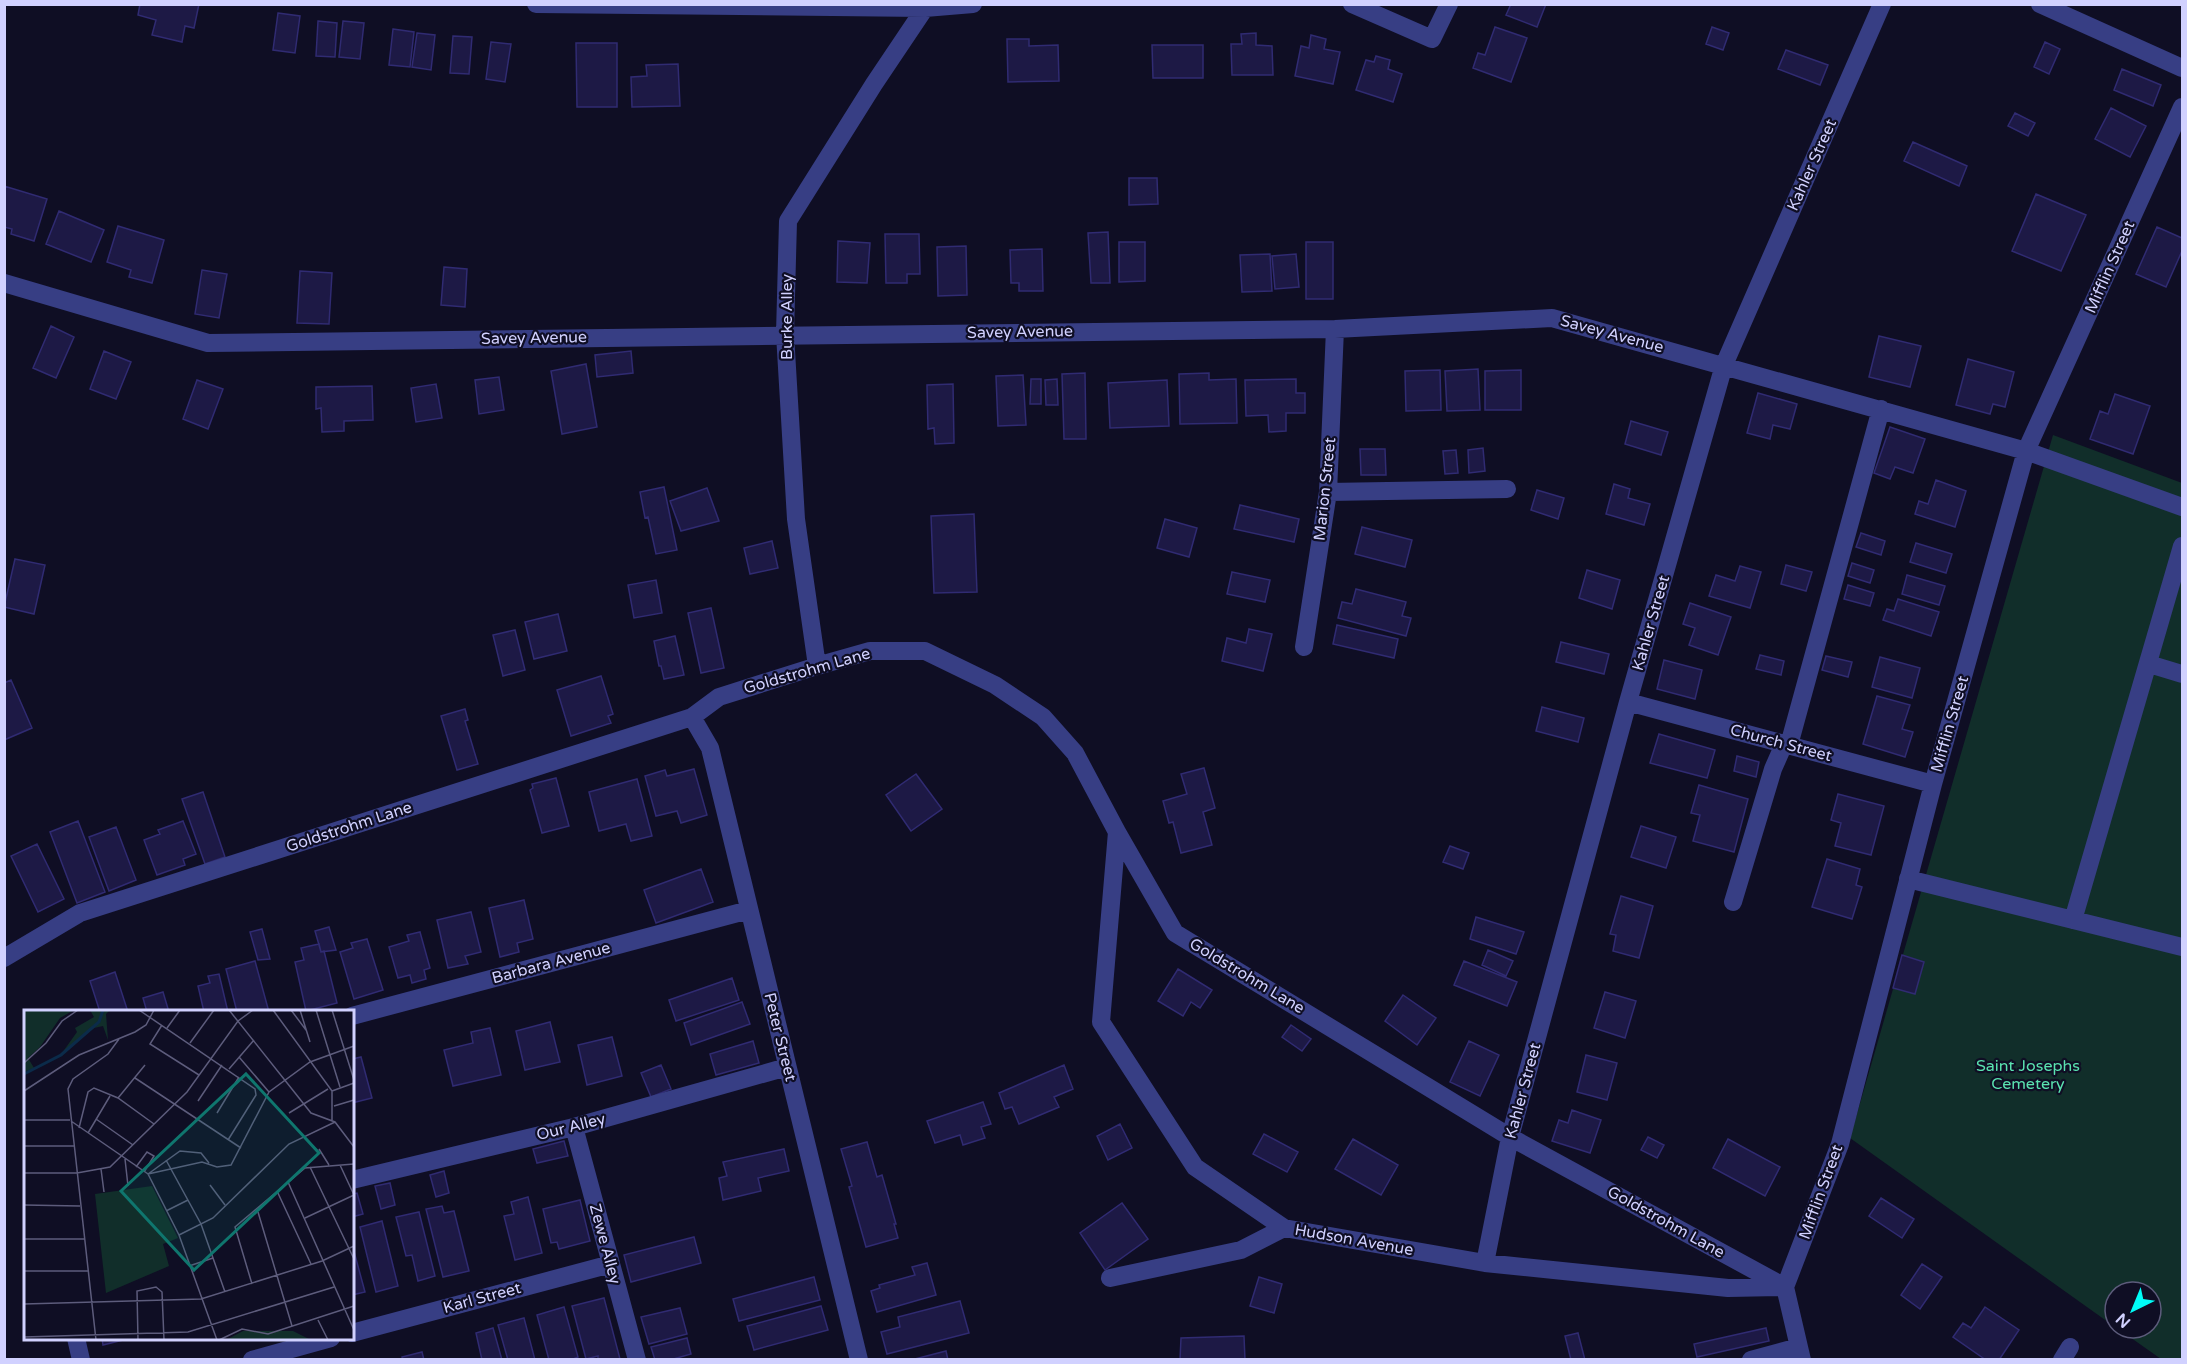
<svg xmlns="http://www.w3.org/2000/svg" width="2187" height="1364" viewBox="0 0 2187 1364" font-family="'Varela Round',sans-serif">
  <rect width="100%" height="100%" fill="#0f0e24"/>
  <!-- green -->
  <path fill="#112e2a" d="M2053,435l129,48v876h-21l-44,-31h34v-36h-36v35l-265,-189z"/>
  <!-- building -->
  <path fill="#1d1945" stroke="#302b72" stroke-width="1.5" d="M140,4h59l-5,24 -9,-2 -3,16 -30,-7 4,-15 -18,-5z
    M1511,4h35l-9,23 -31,-12z
    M278,13l22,3 -5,37 -22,-3z
    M318,21l19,2 -2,34 -19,-1z
    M343,21l21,2 -4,36 -21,-2z
    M1495,27l32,11 -16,44 -38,-14 5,-15 7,2z
    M1712,27l17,6 -6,17 -17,-6z
    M393,29l21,3 -4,35 -21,-2z
    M417,33l18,2 -4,35 -19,-3z
    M1256,33v12l16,1 1,29h-41l-1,-31h11l-1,-10z
    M1311,35l15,4 -2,10 16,3 -7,32 -38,-8 6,-30 8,2z
    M453,36l19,1 -3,37 -19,-1z
    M1007,39h22v7l29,-1 1,36 -51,1z
    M491,42l20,2 -6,38 -19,-3z
    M2045,42l15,7 -11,25 -15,-7z
    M576,43h41v64h-40z
    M1152,45h51v33h-50z
    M1786,50l42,15 -8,20 -42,-16z
    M1376,56l14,4 -2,9 14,5 -9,28 -37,-12 10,-30 8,2z
    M678,64l2,42 -48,1 -1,-30 16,-1 -1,-11z
    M2122,69l39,16 -8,21 -39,-16z
    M2111,108l35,18 -16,31 -35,-18z
    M2015,113l20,10 -7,13 -20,-10z
    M1913,142l54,24 -8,20 -55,-25z
    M1129,178h28l1,26 -29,1z
    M4,186l43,13 -13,42 -23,-7 1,-5 -8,-2z
    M2036,194l50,21 -25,56 -49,-20z
    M59,211l45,19 -13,32 -45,-18z
    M118,226l46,14 -12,43 -23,-6 2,-7 -24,-8z
    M2157,227l25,11v13l-16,36 -30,-13z
    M1108,232l2,51h-19l-3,-50z
    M885,234h34l1,40h-13v9h-21z
    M838,241l32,2 -3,40 -30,-1z
    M1119,242h26v39l-26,1z
    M1306,242h27v57h-27z
    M966,246l1,49 -29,1 -1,-49z
    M1042,249l1,42h-24v-8h-8l-1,-33z
    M1270,254l2,37 -30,1 -2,-37z
    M1296,254l3,33 -24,2 -3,-33z
    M444,267l23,2 -2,38 -24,-2z
    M202,270l25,4 -8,44 -24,-4z
    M300,271l32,2 -3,51 -32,-1z
    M51,326l23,11 -18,41 -23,-10z
    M1879,336l42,10 -11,41 -41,-10z
    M104,351l27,11 -15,37 -26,-10z
    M631,351l2,22 -36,4 -2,-22z
    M1968,359l46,13 -9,35 -12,-3 -3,10 -34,-9z
    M586,364l11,63 -35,7 -11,-63z
    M1478,369l2,41 -33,1 -2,-40z
    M1440,370l1,40 -35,1 -1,-40z
    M1521,370v40h-36v-39z
    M1085,373l1,66h-22l-2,-65z
    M1209,373v7l27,-1 1,44 -57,1 -1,-50z
    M1023,375l3,50 -28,1 -2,-50z
    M499,377l5,33 -25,4 -4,-34z
    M1031,379h10v25h-11z
    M1057,379l1,26h-12l-1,-25z
    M1296,379v14h9v20h-19v18l-17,1 -1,-17 -22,1 -1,-36z
    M197,380l26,9 -15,40 -25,-10z
    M1167,380l2,46 -59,2 -2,-45z
    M436,384l6,34 -26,4 -5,-34z
    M953,384l1,59 -19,1 -1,-16 -6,1 -1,-44z
    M372,386l1,34 -29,1v10l-22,1 -1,-24 -5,1v-22z
    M1758,393l39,11 -7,25 -17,-4 -3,14 -23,-6z
    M2115,394l35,12 -17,48 -43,-15 10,-28 8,3z
    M1631,421l37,11 -7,23 -36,-11z
    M1890,427l35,12 -12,34 -18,-6 -5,12 -16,-6z
    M1483,448l2,23 -16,2 -1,-23z
    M1360,449h25l1,26h-25z
    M1456,450l2,23 -13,1 -2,-23z
    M1936,480l30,11 -11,36 -40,-13 4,-13 9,3z
    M1614,484l16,5 -2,9 22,6 -6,21 -38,-11z
    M664,487l13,63 -21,4 -8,-37 -3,1 -5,-26z
    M707,488l12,33 -38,10 -11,-30z
    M1537,490l27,8 -6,21 -27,-9z
    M1240,505l59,14 -5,23 -60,-13z
    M974,514l3,78 -43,1 -3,-77z
    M1165,519l32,9 -8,29 -32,-9z
    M1362,527l50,13 -7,27 -50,-13z
    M1861,533l24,8 -4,14 -25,-8z
    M772,541l6,27 -28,6 -6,-26z
    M1916,543l36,11 -6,19 -36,-11z
    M15,559l30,6 -11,49 -30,-7z
    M1852,563l22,7 -4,13 -22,-7z
    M1786,565l26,7 -6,19 -25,-7z
    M1740,566l21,6 -11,36 -41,-12 7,-21 19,6z
    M1587,570l33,10 -8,29 -33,-11z
    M1232,572l38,8 -5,22 -38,-8z
    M1907,575l38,11 -6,19 -37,-11z
    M656,580l6,33 -28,5 -6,-33z
    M1848,585l26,8 -4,13 -26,-7z
    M1356,589l50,13 -4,14 9,2 -5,18 -68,-18 4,-16 10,2z
    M1898,599l41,13 -8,24 -48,-16 4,-11 7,2z
    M1690,603l41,14 -13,38 -29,-10 6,-17 -12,-4z
    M711,608l13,60 -23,5 -13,-60z
    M558,614l9,37 -33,8 -9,-37z
    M1337,625l61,14 -4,19 -61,-14z
    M1249,629l23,5 -9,37 -41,-10 5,-23 19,5z
    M515,630l10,40 -22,6 -10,-41z
    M675,636l9,39 -20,4 -3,-13h-2l-5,-25z
    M1561,642l48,12 -5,20 -48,-12z
    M1760,655l24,6 -3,14 -25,-6z
    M1826,656l26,6 -4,15 -26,-7z
    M1880,657l40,11 -8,30 -40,-11z
    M1664,660l38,10 -7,29 -38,-10z
    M601,676l12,38 -5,2 3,7 -40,13 -14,-46z
    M11,680l21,48 -28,12v-57z
    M1877,696l33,9 -8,24 11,3 -8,25 -42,-13z
    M1542,707l42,11 -6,24 -42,-11z
    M465,709l3,11 -3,1 13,43 -21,6 -16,-54z
    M1659,734l56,16 -8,28 -57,-15z
    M1737,756l22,6 -3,15 -22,-6z
    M1204,768l11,40 -12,4 9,33 -31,8 -8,-31 -4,1 -6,-22 24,-7 -6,-20z
    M694,769l13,46 -26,8 -4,-12 -21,5 -11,-40 20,-6 2,6z
    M916,774l26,35 -31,22 -25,-36z
    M556,778l13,48 -27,7 -12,-43 3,-2 -1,-4z
    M637,779l15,57 -21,5 -5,-17 -27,7 -10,-39z
    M1699,785l49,14 -14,53 -41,-11 7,-26 -9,-2z
    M203,792l22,65 -20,7 -23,-65z
    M1838,794l46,12 -13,49 -36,-9 6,-23 -10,-3z
    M78,821l27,71 -28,11 -27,-71z
    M183,821l13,33 -13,5 2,6 -28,10 -13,-35 16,-6 -2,-4z
    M1641,826l35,11 -10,31 -35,-11z
    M116,827l20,53 -27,11 -20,-54z
    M37,844l27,55 -26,13 -27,-56z
    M1450,846l19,7 -6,16 -20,-7z
    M1827,859l33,10 -4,16 6,2 -10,32 -40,-12z
    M701,869l12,33 -57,21 -12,-33z
    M1621,896l32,10 -14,52 -26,-7 3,-16 -6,-1z
    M524,900l9,39 -16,4 2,9 -19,5 -11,-49z
    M471,912l10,40 -16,4 3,8 -20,4 -11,-48z
    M1476,917l48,15 -8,22 -46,-15z
    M329,927l7,23 -15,2 -6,-21z
    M262,929l8,30 -12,1 -8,-28z
    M420,932l10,36 -6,2 2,9 -14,4 -2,-8 -12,3 -9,-31 20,-6 -2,-6z
    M367,939l16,51 -29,9 -14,-47 13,-4 -2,-5z
    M319,944l2,8 3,-1 13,52 -31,8 -11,-49 9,-2 -3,-12z
    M1488,950l25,11 -7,15 -24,-11z
    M1902,955l22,7 -9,32 -22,-6z
    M255,961l14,51h-32l-11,-43z
    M1464,961l53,21 -10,24 -53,-21z
    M1178,969l34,21 -12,18 -9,-6 -8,14 -25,-15z
    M115,972l13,40h-28l-10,-31z
    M219,974l9,38h-24l-6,-26 12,-3 -2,-7z
    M732,978l7,22 -63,21 -7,-21z
    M163,992l6,20h-22l-4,-14z
    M1605,992l31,9 -11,37 -31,-10z
    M1403,995l33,23 -19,27 -32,-24z
    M742,1002l8,22 -59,21 -7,-22z
    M550,1022l10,40 -35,8 -9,-39z
    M1291,1025l20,14 -9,12 -20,-14z
    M490,1028l11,47 -48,11 -9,-36 29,-7 -2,-11z
    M612,1037l10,39 -35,9 -9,-40z
    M753,1041l6,22 -43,12 -6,-21z
    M1469,1041l30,14 -19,41 -30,-14z
    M1586,1055l31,8 -10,37 -30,-8z
    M361,1057l11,41 -20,5v-44z
    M661,1065l10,24 -20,8 -10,-24z
    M1064,1065l9,24 -19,8 5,10 -40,17 -7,-17 -7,2 -6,-16z
    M983,1102l8,22 -10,3 4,11 -22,7 -3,-10 -25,8 -8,-22z
    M1572,1110l29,10 -11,33 -38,-12 7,-21 9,3z
    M1120,1124l12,24 -24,12 -11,-24z
    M1264,1134l34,18 -11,20 -34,-18z
    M1648,1137l16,8 -7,13 -16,-8z
    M1353,1139l45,26 -17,30 -46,-26z
    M1728,1139l52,28 -15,29 -52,-28z
    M564,1141l4,15 -31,7 -4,-14z
    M867,1142l10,35 5,-2 14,49h-2l4,14 -32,9 -17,-60 3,-1 -11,-37z
    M784,1149l5,22 -31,7 3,13 -38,9 -4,-22 8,-2 -4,-14z
    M444,1171l5,22 -13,4 -6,-22z
    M390,1183l5,22 -14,4 -6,-23z
    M357,1193l6,21 -11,3v-23z
    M528,1197l14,56 -27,7 -11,-44 10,-2 -3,-12z
    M1881,1198l33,21 -12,19 -33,-22z
    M580,1200l10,41 -31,8 -2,-7 -6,1 -8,-34z
    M1122,1203l26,36 -43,31 -25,-37z
    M442,1206l2,7 10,-2 15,60 -26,6 -17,-68z
    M419,1212l16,64 -17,5 -6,-26 -6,1 -10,-39z
    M382,1221l16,65 -22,6 -16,-65z
    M694,1237l7,26 -70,19 -7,-27z
    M352,1244l13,48 -13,3z
    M927,1263l9,32 -59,17 -6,-21 9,-3 -1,-3 36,-10 -3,-8z
    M1922,1264l20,13 -22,32 -19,-14z
    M814,1277l6,23 -81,21 -6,-22z
    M1259,1277l23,7 -8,29 -24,-7z
    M604,1298l16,61 -22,1v-4l-12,3 -14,-53z
    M960,1301l9,32 -82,21 -6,-22 19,-5 -2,-10z
    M821,1306l7,24 -74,20 -7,-24z
    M564,1307l14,50 -7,3h-22l-12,-45z
    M1985,1307l34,23 -20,30h-13l-33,-23 10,-14 8,5z
    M680,1308l7,26 -38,10 -8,-27z
    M524,1318l11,42h-27l-10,-35z
    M493,1328l9,32h-20l-6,-27z
    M1766,1328l3,13 -72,16 -3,-13z
    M1578,1333l7,27h-14l-6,-24z
    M1244,1336l1,24h-65l1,-22z
    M102,1338h29l-28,7z
    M687,1338l4,16 -21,6h-15l-4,-13z
    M946,1351l2,9h-37z
    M422,1352l2,8h-21l-1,-3z"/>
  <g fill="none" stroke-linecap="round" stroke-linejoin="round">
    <!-- minor -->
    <path stroke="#373e84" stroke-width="18" d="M536,4l389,4 48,-4
      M1352,4l80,35 17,-35
      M2040,4l142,64
      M4,283l204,60 1127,-14 217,-11 474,133 156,56
      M1328,492l179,-3
      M1304,647l24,-155 7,-163
      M2149,664l33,10
      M817,666l-21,-147 -11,-185 3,-113 86,-137 51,-76
      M1628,702l305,82
      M692,717l18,31 149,612
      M1789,745l92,-336
      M1117,832l-16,190 94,145 89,61 201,35 243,25 57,-1
      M1908,879l274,68
      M1733,902l40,-133 11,-25
      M2073,920l109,-374
      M4,958l76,-45 612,-196 27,-20 98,-31 53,-15h55l70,34 48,32 32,36 42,79 58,101 335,204 275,150
      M352,1016l397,-106
      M574,1127l63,233
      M352,1180l222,-53 213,-60
      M1485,1263l25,-126 118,-435 96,-337 158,-361
      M1110,1278l131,-28 43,-22
      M352,1333l259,-69
      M76,1338l5,22
      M252,1360l79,-22
      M1751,1360l48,-13
      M1802,1360l-17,-73 55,-143 93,-360 93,-333 156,-344
      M2062,1360l8,-13"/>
  </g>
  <g text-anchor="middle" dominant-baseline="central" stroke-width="4.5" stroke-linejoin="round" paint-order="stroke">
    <!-- street labels -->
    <g font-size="16" fill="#d1d1ff" stroke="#0f0e24">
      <text transform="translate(1812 165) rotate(-66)">Kahler Street</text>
      <text transform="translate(2110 267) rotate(-66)">Mifflin Street</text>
      <text transform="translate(787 317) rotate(-90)">Burke Alley</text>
      <text transform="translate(1020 332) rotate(-1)">Savey Avenue</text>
      <text transform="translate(1612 334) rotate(15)">Savey Avenue</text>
      <text transform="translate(534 338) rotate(-1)">Savey Avenue</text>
      <text transform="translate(1325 489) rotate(-84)">Marion Street</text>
      <text transform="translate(1651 623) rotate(-74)">Kahler Street</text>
      <text transform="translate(807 671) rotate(-16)">Goldstrohm Lane</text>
      <text transform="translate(1950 724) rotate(-74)">Mifflin Street</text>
      <text transform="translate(1781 743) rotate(15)">Church Street</text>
      <text transform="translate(349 827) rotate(-18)">Goldstrohm Lane</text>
      <text transform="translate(551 963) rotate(-15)">Barbara Avenue</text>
      <text transform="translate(1247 976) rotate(31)">Goldstrohm Lane</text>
      <text transform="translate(780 1037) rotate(76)">Peter Street</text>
      <text transform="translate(1523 1091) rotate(-75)">Kahler Street</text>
      <text transform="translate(571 1127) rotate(-14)">Our Alley</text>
      <text transform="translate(1821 1192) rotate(-70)">Mifflin Street</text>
      <text transform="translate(1666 1222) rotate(29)">Goldstrohm Lane</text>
      <text transform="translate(1354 1240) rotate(10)">Hudson Avenue</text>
      <text transform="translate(605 1244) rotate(75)">Zewe Alley</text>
      <text transform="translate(482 1298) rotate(-15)">Karl Street</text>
    </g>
    <!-- park labels -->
    <g font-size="16" fill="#5ae2b0" stroke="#0f0e24">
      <text x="2028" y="1066">Saint Josephs<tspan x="2028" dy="18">Cemetery</tspan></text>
    </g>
  </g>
  <!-- overview -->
  <g transform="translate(24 1010)">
    <rect width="330" height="330" fill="#0f0e24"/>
    <path d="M0,0h50l-14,8 -20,29 -12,11 6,10 -10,4zM66,0h20l-4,4 2,26 -5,-14 -9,2 -32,25 15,-21 -2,-4 19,-11zM128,176l26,52 -15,6 6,22 -63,27 -11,-99zM219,321h50l18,9h-85z" fill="#112e2a"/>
    <path fill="none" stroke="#0b2b4a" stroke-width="3" d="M0,64l37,-19 38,-33 4,-12"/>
    <path fill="none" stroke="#5d5c7c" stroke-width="1.5" d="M115,0l116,79 1,6 -28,45M205,0l82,103 24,9 19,25M249,0l59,81v29M267,0l15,20M276,0l10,32M292,0l24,77M308,0l22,70M138,15l-12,19 49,31M143,18l13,-18M166,33l24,-33M215,47l30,35M0,53l22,-20 16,-22 16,-11M205,59l25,-29M111,68l106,70M0,81l55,-36 56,-23 11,-7 8,-15M308,81l22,-8M94,88l27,-33M174,91l24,-36M310,96l20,-6M193,103l22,-36M265,103l39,-24M72,109l37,26M0,110h46M47,111l77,53 31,61 38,105M55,118l9,-36 6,-4 24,10 36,26M64,123l22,-37M0,136h50M295,139l10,16M101,149l3,27M142,150l35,64 24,68M316,155l14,30M112,157l11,-15 7,4 -10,16M286,157l44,92M77,159l3,23M0,163h53l33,-6 77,-75 51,-71 15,-11M124,164l54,-12 15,5 14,-2 38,-73 41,-30 44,-16M124,164l32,-23 21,2 8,10M264,172l66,148M186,175l15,20M253,181l34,73M0,195l56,1M142,201l22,-11M234,202l34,114M281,208l49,-23M155,225l34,-17 76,-74 46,-22M0,229h60M165,256l24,-8M0,261h64M228,274l-17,-57 70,-59 49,-4M0,294l177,-5 121,-38 32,-15M294,310l10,20M0,327l164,-5 146,-45M72,330l-28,-251 5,-10 35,-25 11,-15M114,330l-1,-49 19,-4 6,5 2,48M195,330l23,-11 26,5 86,-28"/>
    <path fill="#0f766e" fill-opacity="0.15" stroke="#0f766e" stroke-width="3" d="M222,64l73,79 -125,117 -73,-79z"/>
    <rect width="330" height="330" fill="none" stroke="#d1d1ff" stroke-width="3"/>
  </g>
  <!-- border -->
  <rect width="2187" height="1364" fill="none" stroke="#d1d1ff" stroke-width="12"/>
  <!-- north arrow -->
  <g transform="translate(2133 1310) rotate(223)"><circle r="28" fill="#0f0e24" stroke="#5d5c7c" stroke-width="1.5"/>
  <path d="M0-4.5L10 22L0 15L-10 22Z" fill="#00fcf7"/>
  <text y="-9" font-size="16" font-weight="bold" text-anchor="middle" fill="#d1d1ff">N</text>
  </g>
</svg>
